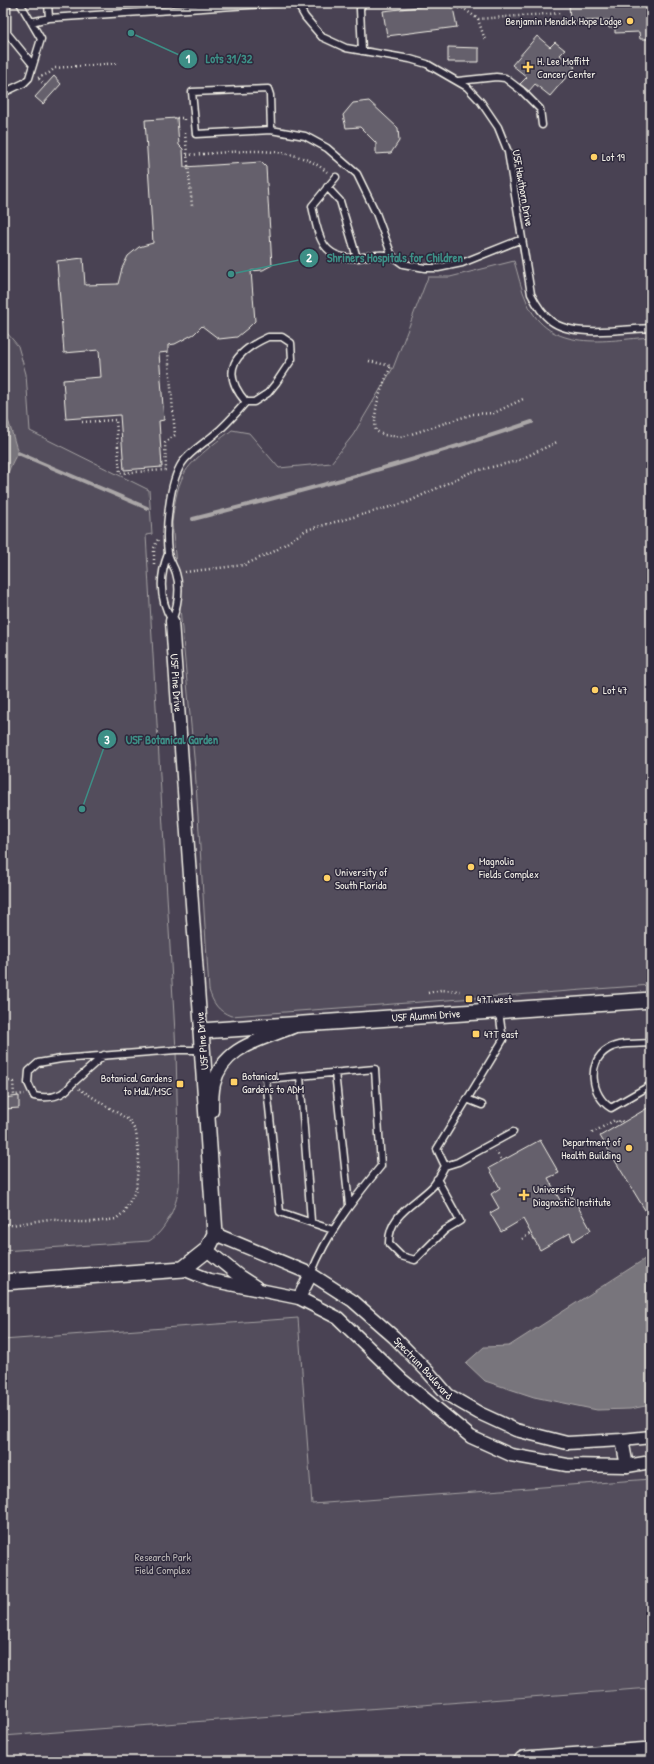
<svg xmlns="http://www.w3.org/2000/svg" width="654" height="1764" viewBox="0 0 654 1764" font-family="'Patrick Hand',sans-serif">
  <rect width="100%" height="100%" fill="#3b3647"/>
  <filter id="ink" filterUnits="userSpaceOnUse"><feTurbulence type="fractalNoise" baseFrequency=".025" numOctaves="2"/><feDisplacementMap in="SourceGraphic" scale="8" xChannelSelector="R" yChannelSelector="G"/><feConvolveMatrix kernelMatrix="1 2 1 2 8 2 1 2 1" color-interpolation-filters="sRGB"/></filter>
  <g filter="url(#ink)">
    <!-- built -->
    <path fill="#484352" d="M3,3h648v1750l-120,8h-528z"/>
    <!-- green -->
    <path fill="#534e5c" stroke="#a4a0a2" d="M514,261c4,13 7,28 13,41 22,52 79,38 124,35v648l-420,31c-13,-5 -18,-13 -22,-26l-14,-222 -23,-245c2,-16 4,-34 12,-49 7,-14 35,-34 48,-44l17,3 30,35 52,-5 22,-28 40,-67 35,-91h22z
      M3,328l15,18 8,28 4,57 119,59 3,44 -6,1 30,515 3,137c-3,20 -13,44 -30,54l-146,10z
      M298,1318l14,186 339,-25v209l-648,48v-396z"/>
    <!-- water -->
    <path fill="#78747b" stroke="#aaa6a7" d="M3,411l6,12 9,30c-7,9 -9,20 -15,30z
      M651,1255v150l-21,4 -33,1 -63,-13 -49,-16 -19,-18 18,-16 25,-1z"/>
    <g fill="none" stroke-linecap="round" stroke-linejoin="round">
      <!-- stream -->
      <path stroke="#aaa6a7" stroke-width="4" d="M18,453l129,55
        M193,519c115,-29 227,-59 339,-97"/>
    </g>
    <!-- building -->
    <path fill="#65616c" stroke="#f4f1e8" d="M452,3l5,24 -70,9 -4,-25z
      M569,3h82v36h-11l-1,-7 -24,1v-6l-6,1v-8l-39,1z
      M537,36l13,11 5,-5 10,8 -5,5 15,12 -25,29 -15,-12 -6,7 -9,-7 7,-7 -15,-12z
      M448,47l31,1v14h-31z
      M54,76l7,8 -18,20 -8,-7z
      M369,101l29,27 1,13 -8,12 -15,1v-11l-16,-16 -14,1 -3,-13 10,-12z
      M177,118l2,27 4,4 1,18 77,-5 5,5 6,98 -9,5 -12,1 4,50 -7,7 -11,9 -18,2 -17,-13 -8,8 -19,10 -7,1v7l-9,1 5,67 -5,1 3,46 -38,3 -4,-55 -54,4 -3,-39 38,-3 -2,-27 -35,3 -7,-92 26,-3 2,27 33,-1 4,-16 6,-12 11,-9 14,-4 -8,-123z
      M19,1096v12l-14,1 -1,-11z
      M651,1106v114l-51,-84z
      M540,1140l19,33 -11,5 13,24 11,-6 19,34 -18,11 -3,-8 -30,17 -17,-31 -22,13 -11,-19 9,-5 -8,-14 9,-6 -11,-20z"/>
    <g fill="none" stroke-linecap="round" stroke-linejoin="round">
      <defs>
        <path id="service" d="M7,3v30l26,32
          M48,3l1,15
          M297,3l8,14 17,20 24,11 64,11 17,5 40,23 14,15 17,25 10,25 23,142c5,10 11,20 20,27 22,17 73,8 100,7
          M31,22l18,-4 231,-15
          M362,51l-2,-42 3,-6
          M458,81l38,-4 9,1 17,13 18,18 2,16
          M3,93l21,-10 5,-5 12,-39 -21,-36
          M271,130l-1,-35 -2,-6 -76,3 4,42 75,-4 34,6 22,12 30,26 19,39 16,43 11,8 22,4h13l24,-5 60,-24
          M336,177l-24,29c6,27 8,53 43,52 7,0 14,-3 22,-3 4,-1 10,0 15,1
          M327,187l13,14 17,57
          M268,337h14l9,6 1,16 -16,24 -8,10 -14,9h-8c-27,-31 -11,-50 22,-65z
          M168,554c-9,23 -9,45 4,67
          M172,621c6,-16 9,-32 4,-48 -2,-7 -7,-13 -8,-20 -3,-23 1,-70 14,-90 8,-12 23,-20 34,-30 11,-9 20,-20 30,-31
          M651,1043c-13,1 -31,-1 -43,6 -22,13 -17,47 3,59l40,-23
          M104,1055l-32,29c-9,13 -24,15 -38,12l-6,-13 1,-12 9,-8 23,-4 115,-9h26
          M335,1072l14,133
          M300,1076l11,145
          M467,1099l15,6
          M445,1166l-8,-17 66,-109 -4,-28
          M437,1179l23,42 -15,9 -30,30 -14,-4 -12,-12c-1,-29 25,-39 43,-57 5,-5 9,-14 13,-21l13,-4 55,-30
          M311,1274c16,-41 42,-74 70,-108l-6,-97 -109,10 14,133 53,18"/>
        <g id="minor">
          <path id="s1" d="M172,621l29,410"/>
          <path d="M212,1111c0,-9 0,-19 2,-27 9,-38 48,-44 79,-57"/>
          <path id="s2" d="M215,1234l96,40 42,27 41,36 35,36 19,22 31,18 37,17 51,13 55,-3 29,-3"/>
          <path d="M207,1250l32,26 17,11"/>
          <path d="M183,1269l27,11 89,18 39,20 63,61 70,58 40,18 56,10 60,1 24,-4"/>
          <path d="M299,1298l12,-24"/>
          <path d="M622,1440l5,26"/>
        </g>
        <g id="tertiary">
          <path id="s3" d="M3,1282l180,-13 24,-19 8,-16 -14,-203 450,-31"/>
        </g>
        <path id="primary" d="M524,1761l127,-9"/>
      </defs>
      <!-- service casing -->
      <use href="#service" stroke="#f4f1e8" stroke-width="9"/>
      <!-- minor casing -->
      <use href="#minor" stroke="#f4f1e8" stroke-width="15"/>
      <!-- tertiary casing -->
      <use href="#tertiary" stroke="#f4f1e8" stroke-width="18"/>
      <!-- primary casing -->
      <use href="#primary" stroke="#f4f1e8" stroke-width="22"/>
      <!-- path -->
      <path stroke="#f4f1e8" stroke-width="2.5" stroke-dasharray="1 3" stroke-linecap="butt" d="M458,3l5,5 17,-5
        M454,8h9l15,11 82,-6
        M478,19l7,21
        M38,78l11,-5 6,-5 64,-5
        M39,79l6,6
        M177,118h7v2
        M185,133l7,73
        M187,155c45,-2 104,-14 140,17
        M369,361l22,5c-9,21 -19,42 -15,65l8,4 18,2 71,-23 21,-1 29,-14
        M82,422l34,-2 4,53 46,-3 -1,-27 10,-8 -7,-83
        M154,564v-16l4,-9
        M185,572l59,-7 31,-14 31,-21 102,-28 63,-30 46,-11 40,-19
        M428,993l13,-3 19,1
        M5,1080l8,2 1,13 11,-1
        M592,1133l23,-13 2,3 4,-3 2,3
        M496,1151l6,10
        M3,1224l9,1 37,-6 20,3h25l22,-3 8,-7 12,-22 3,-35 -3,-23 -7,-12 -51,-32
        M522,1239l9,-6"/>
      <!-- service -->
      <use href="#service" stroke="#2f2a3d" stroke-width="6"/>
      <!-- minor -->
      <use href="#minor" stroke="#2f2a3d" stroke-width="12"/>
      <!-- tertiary -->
      <use href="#tertiary" stroke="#2f2a3d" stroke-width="15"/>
      <!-- primary -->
      <use href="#primary" stroke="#2f2a3d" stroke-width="19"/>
    </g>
  </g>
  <!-- markers -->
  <g fill="#ffd166" stroke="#2f2a3d" stroke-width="1.5">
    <circle cx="630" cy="21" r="4"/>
    <path d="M526 61h4v4h4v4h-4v4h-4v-4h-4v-4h4z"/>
    <circle cx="594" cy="157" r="4"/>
    <circle cx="595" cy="690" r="4"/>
    <circle cx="471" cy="867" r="4"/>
    <circle cx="327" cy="878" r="4"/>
    <rect x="465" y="995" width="8" height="8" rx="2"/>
    <rect x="472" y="1030" width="8" height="8" rx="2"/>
    <rect x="230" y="1078" width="8" height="8" rx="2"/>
    <rect x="176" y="1080" width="8" height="8" rx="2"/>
    <circle cx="629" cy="1148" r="4"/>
    <path d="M522 1189h4v4h4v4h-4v4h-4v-4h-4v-4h4z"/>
  </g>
  <g text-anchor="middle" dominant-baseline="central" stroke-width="3" stroke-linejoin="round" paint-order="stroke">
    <!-- poi labels -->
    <g font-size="11" fill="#f4f1e8" stroke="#2f2a3d" text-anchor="start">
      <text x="622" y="21" text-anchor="end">Benjamin Mendick Hope Lodge</text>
      <text x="537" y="61">H. Lee Moffitt<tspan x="537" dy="13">Cancer Center</tspan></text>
      <text x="602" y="157">Lot 19</text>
      <text x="603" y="690">Lot 47</text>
      <text x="479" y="861">Magnolia<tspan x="479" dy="13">Fields Complex</tspan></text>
      <text x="335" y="872">University of<tspan x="335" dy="13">South Florida</tspan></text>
      <text x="477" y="999">47T west</text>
      <text x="484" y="1034">47T east</text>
      <text x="242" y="1076">Botanical<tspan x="242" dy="13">Gardens to ADM</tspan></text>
      <text x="172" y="1078" text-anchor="end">Botanical Gardens<tspan x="172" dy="13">to Mall/MSC</tspan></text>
      <text x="621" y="1142" text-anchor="end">Department of<tspan x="621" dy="13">Health Building</tspan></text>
      <text x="533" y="1189">University<tspan x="533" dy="13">Diagnostic Institute</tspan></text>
    </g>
    <!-- street labels -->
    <g font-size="11" fill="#f4f1e8" stroke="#2f2a3d">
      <text transform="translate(523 188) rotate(80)">USF Hawthorn Drive</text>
      <text stroke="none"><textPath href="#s1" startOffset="62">USF Pine Drive</textPath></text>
      <text stroke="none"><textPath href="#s3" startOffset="658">USF Alumni Drive</textPath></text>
      <text transform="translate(202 1041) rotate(-95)">USF Pine Drive</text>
      <text stroke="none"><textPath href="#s2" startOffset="251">Spectrum Boulevard</textPath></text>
    </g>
    <!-- park labels -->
    <g font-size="11" fill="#bcb8b7" stroke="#2f2a3d">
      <text x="163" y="1557">Research Park<tspan x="163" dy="13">Field Complex</tspan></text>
    </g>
  </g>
  <!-- callouts -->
  <path fill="none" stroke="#3d8f86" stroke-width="1.5" d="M131 33L188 59M231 274L309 258M82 809L107 739"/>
  <g fill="#3d8f86" stroke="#2f2a3d" stroke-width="1.5">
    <circle cx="131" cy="33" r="4"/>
    <circle cx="231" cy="274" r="4"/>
    <circle cx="82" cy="809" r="4"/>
    <circle cx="188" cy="59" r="10"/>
    <circle cx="309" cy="258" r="10"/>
    <circle cx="107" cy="739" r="10"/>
  </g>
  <g font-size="12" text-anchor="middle" font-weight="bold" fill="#fff">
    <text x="188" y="63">1</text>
    <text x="309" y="262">2</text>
    <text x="107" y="744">3</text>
  </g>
  <g font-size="12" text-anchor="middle" font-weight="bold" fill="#3d8f86" stroke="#2f2a3d" stroke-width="3" stroke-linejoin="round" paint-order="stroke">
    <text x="229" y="63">Lots 31/32</text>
    <text x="395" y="262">Shriners Hospitals for Children</text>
    <text x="172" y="744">USF Botanical Garden</text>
  </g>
  <!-- margin -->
  <rect width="654" height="1764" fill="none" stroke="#2f2a3d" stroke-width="16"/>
  <rect x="8" y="8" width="638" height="1748" fill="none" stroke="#f4f1e8" stroke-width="1.5" filter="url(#ink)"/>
</svg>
